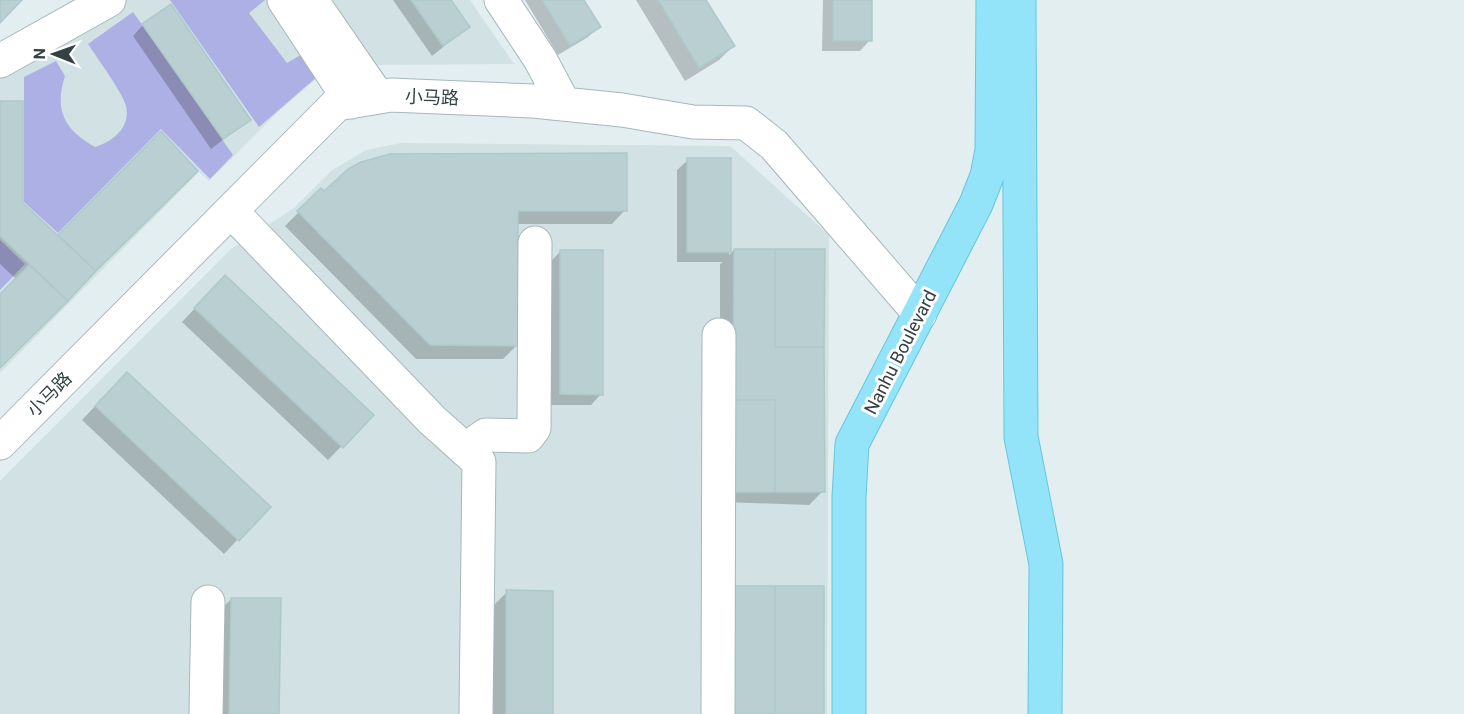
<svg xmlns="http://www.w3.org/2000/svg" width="1464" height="714" viewBox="0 0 1464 714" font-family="Roboto,'Noto Sans SC',sans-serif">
  <rect width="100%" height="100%" fill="#e3eef1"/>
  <!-- residential -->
  <path fill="#d1e1e4" d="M74,0h396l44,64 -147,1 -52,15 -35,30 -71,71 -10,-9 -199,201v-331z
    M401,143l329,3 99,89 -2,479h-827v-233l231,-232 63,-41 37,-37 35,-21z"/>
  <!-- green -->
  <path fill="#adb0e4" d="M170,0h95l-16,13 38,50 17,-10 15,22 -60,52z
    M133,12l100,143 -23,24 -49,-50 -103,104 -34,-31v-125l32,-16 9,15c-11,34 -1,53 30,71 17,-5 36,-19 31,-41 -3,-13 -29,-48 -38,-62z
    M0,240l25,24 -25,26z"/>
  <!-- shadow -->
  <path fill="#0003" d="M393,0h57l18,27 -36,29z
    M525,0h57l17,27 -11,10 -30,18z
    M636,0h69l28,46 -14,14 -34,21z
    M823,0h48l-1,40 -10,11h-38z
    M143,25l106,95 -38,29 -78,-113z
    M0,102l22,101 36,34 103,-104 35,38 -196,196v-71l16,-17 -16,-15z
    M729,159v96l5,-5 89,241 -14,14 -86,-3 -3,-88v-150l3,-2h-46v-92l11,-10z
    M321,190l3,3 301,17 -13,14h-95v121l-14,14h-87l-131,-133z
    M561,251l40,143 -10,11h-41v-143z
    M211,291l161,124 -44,45 -146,-138z
    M113,387l155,120 -44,47 -142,-134z
    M507,592l45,122h-59v-108z
    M231,599l46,115h-61l2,-101z"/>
  <!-- building -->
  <path fill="#b9cfd2" stroke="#adc9cc" stroke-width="1.5" d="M0,0h22l-22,23z
    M411,0h40l19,27 -27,19z
    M542,0h42l17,27 -31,19z
    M658,0h48l29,46 -36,22z
    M833,0h39v41h-39z
    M171,4l80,116 -28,19 -81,-115z
    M0,101h23v102l73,68 -28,30 -68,-65z
    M161,131l37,40 -102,100 -38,-36z
    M627,153v58h-109v135l-88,-1 -133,-134 24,-23 3,3 24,-22 13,-7 29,-8z
    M687,158h44v94h-44z
    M734,249h41v98h49l1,145h-50v-92h-42z
    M775,249h50l-1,98h-49z
    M560,250h43v145l-43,-1z
    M29,265l39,36 -68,67v-74z
    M225,275l149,140 -31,33 -149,-140z
    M127,372l144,135 -32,34 -144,-135z
    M733,400h42v92h-42z
    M729,586h46v128h-46z
    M775,586h49v128h-49z
    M506,590l47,1v123h-47z
    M231,598h50l-2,116h-50z"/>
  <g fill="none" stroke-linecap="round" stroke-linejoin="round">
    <defs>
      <path id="minor" d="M284,0l67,102
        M501,0l39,59 24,45
        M316,7l62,90
        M0,61l109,-61
        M232,212l200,208 47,42 -3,252
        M0,443l337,-339 54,-9 142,6 89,9 71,12 53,1 28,22 146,169
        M465,450l21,-15 42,1 6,-8 1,-185
        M206,714l2,-112
        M718,714l1,-379"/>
      <path id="major" d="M1019,0l2,437 25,127 -1,150
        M849,714v-217l3,-53 124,-240 11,-28 5,-26 1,-150"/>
    </defs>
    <!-- minor casing -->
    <use href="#minor" stroke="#a6b8bb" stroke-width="35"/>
    <!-- major casing -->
    <use href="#major" stroke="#65c6dd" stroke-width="35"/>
    <!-- minor -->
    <use href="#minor" stroke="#fff" stroke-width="33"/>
    <!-- major -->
    <use href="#major" stroke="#93e4f9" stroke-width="33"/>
  </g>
  <g text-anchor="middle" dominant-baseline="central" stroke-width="6" stroke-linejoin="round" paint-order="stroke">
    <!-- street labels -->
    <g font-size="18" fill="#344142" stroke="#fff">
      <text transform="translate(432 97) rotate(2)">小马路</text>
      <text transform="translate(900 352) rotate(-63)">Nanhu Boulevard</text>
      <text transform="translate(49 394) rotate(-45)">小马路</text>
    </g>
  </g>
  <!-- north arrow -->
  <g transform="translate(54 54) rotate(271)" stroke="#ffffff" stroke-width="4.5" paint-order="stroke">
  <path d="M0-4.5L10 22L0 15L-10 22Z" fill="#344142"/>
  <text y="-9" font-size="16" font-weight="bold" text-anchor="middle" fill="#344142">N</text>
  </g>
</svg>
